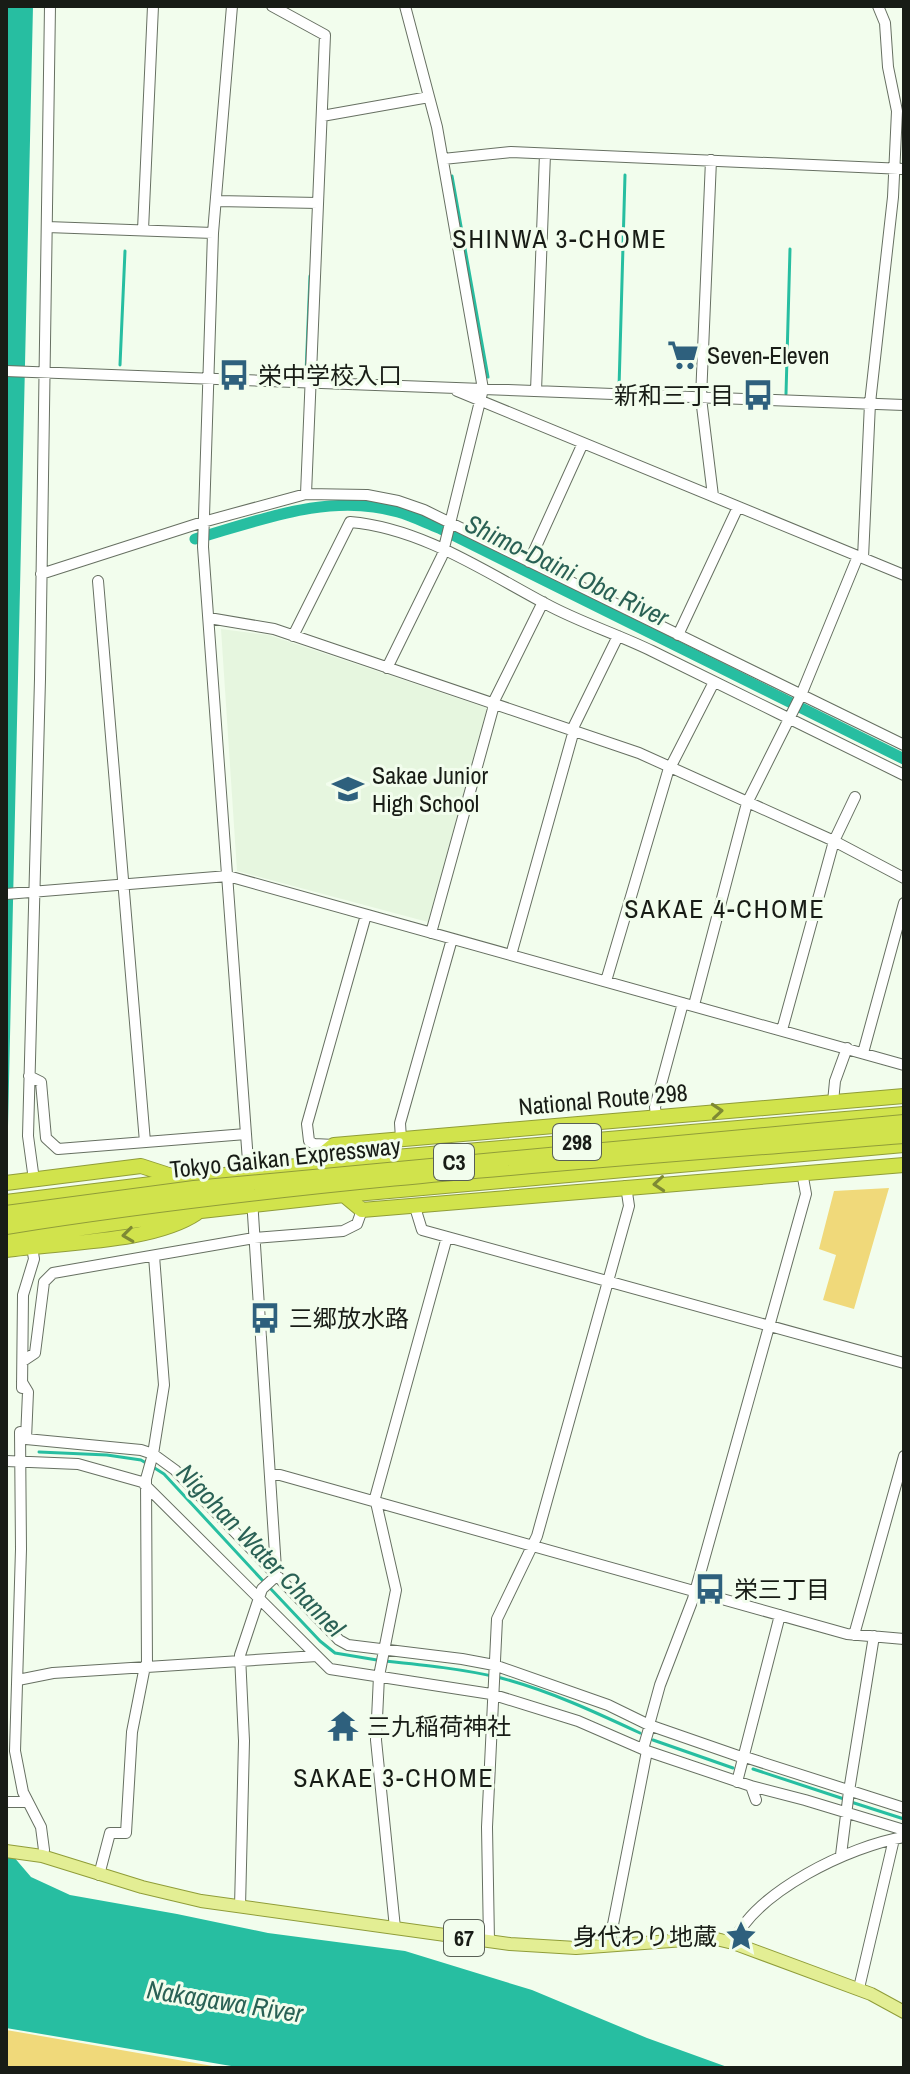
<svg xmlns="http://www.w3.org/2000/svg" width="910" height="2074" viewBox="0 0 910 2074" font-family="'Archivo Narrow','Noto Sans JP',sans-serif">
  <rect width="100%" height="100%" fill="#f2fded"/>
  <!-- built -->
  <path fill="#e6f6df" d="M221,629l48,6 218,73 -59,214 -191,-51z"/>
  <!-- green -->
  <path fill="#f0d97a" d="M889,1188l-35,121 -31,-9 13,-45 -17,-6 15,-58z
    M6,2030l12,2 206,36h-218z"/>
  <!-- water -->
  <path fill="#27bea1" d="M6,6h27l-27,1210z
    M6,1840l7,16 18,21 39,18 107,19 91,19 137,18 127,39 115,48 83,30h-487l-237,-40z"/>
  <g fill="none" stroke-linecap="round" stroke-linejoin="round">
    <!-- stream -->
    <path stroke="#27bea1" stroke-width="3" d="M452,176l36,201
      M120,365l5,-114
      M306,373l4,-97
      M619,388l6,-213
      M786,394l4,-145
      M39,1452l68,3 34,5 5,3
      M153,1467l11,7 100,108
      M269,1587l51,54 15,12 42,7
      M385,1661c39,4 78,8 116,17 49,13 94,34 139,55
      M653,1740l80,28
      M753,1769l91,30
      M851,1802l53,17"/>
    <!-- canal -->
    <path stroke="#27bea1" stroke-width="11" d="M195,539c66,-19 135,-47 203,-27 14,4 28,11 41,16l465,231"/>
    <defs>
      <path id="minor" d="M232,6l-19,227 -10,314 46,628
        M272,6l53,29 -19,459
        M322,116l107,-19
        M443,159l68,-7 393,17
        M711,160l-10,238 12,98
        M216,201l102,2
        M47,227l166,6
        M143,230l10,-224
        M6,371l898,34
        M457,391l447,184
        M536,391l9,-237
        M863,558l7,-155 23,-206 4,-86 -9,-44 -3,-44 -7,-17
        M529,562l54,-119
        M41,574l162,-52 103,-28 61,1 31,6 26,9 480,235
        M98,581l47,561
        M209,618l65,11 365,124 195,88 70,37
        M678,635l60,-128
        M293,636l57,-114c71,6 134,49 196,82 33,18 71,30 106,47 84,41 168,83 252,124
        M387,668l55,-112 41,-167 -46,-262 -32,-121
        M492,705l51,-103
        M572,730l46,-94
        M670,768l44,-86
        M6,894l222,-18 676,189
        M431,933l63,-228
        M511,955l63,-225
        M606,981l63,-213
        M694,1005l53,-202 54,-108 57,-139
        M782,1030l52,-189 21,-44
        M863,1053l41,-150
        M29,1076l12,6 5,56 12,11 188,-15
        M833,1102l2,-21 12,-33
        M656,1116l-1,-9 28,-104
        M401,1139l-1,-16 52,-184
        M334,1145l-20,-1 -5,-3 -2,-17 59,-209
        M34,1180l-6,-44 12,-457 10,-673
        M414,1204l8,26 482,133
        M23,1361l12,-8 9,-71 9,-9 201,-35 89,-7 14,-7 5,-14
        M22,1382l6,10 -2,47 115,11 12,4 22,16 164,170 9,5 114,14 32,6 114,40 41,20 95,33
        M22,1388l1,-93 11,-36 -2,-12
        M20,1432l1,117 -6,202 8,41 18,35 3,23 -2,6
        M6,1461l72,3 64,18 188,187 161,25 87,27 69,30 104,35 5,14
        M271,1475h9l567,159 57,5
        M854,1635l50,-179
        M147,1666l-1,-187 7,-25 11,-69 -10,-129
        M18,1680l35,-7 264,-17
        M649,1725l11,-40 33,-86 113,-405 -4,-22
        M643,1749l7,-24
        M745,1757l159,51
        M737,1782l43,-167
        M751,1786l54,14 99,30
        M6,1802h21
        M841,1855l8,-64 25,-155
        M99,1875l11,-42h16l6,-101 13,-66
        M240,1907l4,-166 -4,-86 22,-66 12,-11 2,-9 -24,-370
        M395,1928l-19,-188 3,-64 17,-86 -21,-92 72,-261
        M489,1941l-2,-114 10,-208 40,-83 92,-330 -3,-20
        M733,1943c23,-52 117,-97 171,-106
        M609,1945l38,-194
        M859,1988l35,-149"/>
      <path id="major" d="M6,1851l36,5 100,31 59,14 309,43 66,4 136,-10 21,5 138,51 33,18"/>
      <path id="highway" d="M312,1163l22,-18 570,-49
        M6,1183l135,-17 34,11
        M344,1195l18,15 542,-45
        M6,1202l306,-38 592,-50
        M6,1239l195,-28 143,-16 560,-50
        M6,1250c55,-8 147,-7 191,-37"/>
    </defs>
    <!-- minor casing -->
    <use href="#minor" stroke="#677062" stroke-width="12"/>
    <!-- major casing -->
    <use href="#major" stroke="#909d39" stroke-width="14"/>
    <!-- highway casing -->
    <use href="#highway" stroke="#909d39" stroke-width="16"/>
    <!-- minor -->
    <use href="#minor" stroke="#fff" stroke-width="10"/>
    <!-- major -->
    <use href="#major" stroke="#e3ee94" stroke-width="12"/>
    <!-- highway -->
    <use href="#highway" stroke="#d1e34c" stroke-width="14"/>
    <defs>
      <path id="highway-bridge" d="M6,1213l188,-25 710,-66
        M6,1227c297,-47 599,-67 898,-91"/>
    </defs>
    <!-- highway-bridge casing -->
    <use href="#highway-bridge" stroke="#909d39" stroke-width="16" stroke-linecap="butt"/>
    <!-- highway-bridge -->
    <use href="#highway-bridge" stroke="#d1e34c" stroke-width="14"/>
  </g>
  <!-- one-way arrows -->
  <defs><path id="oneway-chevron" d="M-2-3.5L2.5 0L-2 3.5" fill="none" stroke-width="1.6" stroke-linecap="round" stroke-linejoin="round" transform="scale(2)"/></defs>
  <g stroke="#7e8934">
    <use href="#oneway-chevron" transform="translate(717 1111) rotate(-5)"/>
    <use href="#oneway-chevron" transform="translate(659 1184) rotate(175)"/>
    <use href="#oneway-chevron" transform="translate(128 1235) rotate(173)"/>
  </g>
  <!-- icons -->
  <defs>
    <symbol id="supermarket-bare" viewBox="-9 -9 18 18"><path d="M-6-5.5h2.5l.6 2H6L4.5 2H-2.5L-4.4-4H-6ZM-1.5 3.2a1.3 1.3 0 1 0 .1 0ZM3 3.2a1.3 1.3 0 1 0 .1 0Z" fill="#2e607d" stroke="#f2fded" stroke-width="2.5" paint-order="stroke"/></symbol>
    <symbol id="bus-bare" viewBox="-9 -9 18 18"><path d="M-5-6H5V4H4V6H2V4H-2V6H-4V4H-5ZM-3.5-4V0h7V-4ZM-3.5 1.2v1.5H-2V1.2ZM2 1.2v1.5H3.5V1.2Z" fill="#2e607d" stroke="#f2fded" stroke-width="2.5" paint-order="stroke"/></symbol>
    <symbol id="school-bare" viewBox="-9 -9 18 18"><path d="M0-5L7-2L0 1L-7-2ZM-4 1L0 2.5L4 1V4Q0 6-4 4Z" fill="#2e607d" stroke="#f2fded" stroke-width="2.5" paint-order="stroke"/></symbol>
    <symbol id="temple-bare" viewBox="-9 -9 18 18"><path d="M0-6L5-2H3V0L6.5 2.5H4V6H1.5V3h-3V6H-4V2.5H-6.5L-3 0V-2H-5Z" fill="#2e607d" stroke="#f2fded" stroke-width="2.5" paint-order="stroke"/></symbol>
    <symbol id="sight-bare" viewBox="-9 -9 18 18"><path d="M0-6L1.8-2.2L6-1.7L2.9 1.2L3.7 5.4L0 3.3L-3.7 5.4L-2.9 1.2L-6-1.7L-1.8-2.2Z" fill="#2e607d" stroke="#f2fded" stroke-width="2.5" paint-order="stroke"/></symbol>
  </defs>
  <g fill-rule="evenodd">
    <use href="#supermarket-bare" x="661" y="333" width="44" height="44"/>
    <use href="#bus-bare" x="212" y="353" width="44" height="44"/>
    <use href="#bus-bare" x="736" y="373" width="44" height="44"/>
    <use href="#school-bare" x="326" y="767" width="44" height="44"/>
    <use href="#bus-bare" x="243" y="1296" width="44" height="44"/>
    <use href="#bus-bare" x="688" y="1567" width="44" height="44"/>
    <use href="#temple-bare" x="321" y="1704" width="44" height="44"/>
    <use href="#sight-bare" x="719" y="1914" width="44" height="44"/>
  </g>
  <g text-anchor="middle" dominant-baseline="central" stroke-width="6" stroke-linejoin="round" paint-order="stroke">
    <!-- shield labels -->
    <g fill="#f2fded" stroke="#596056" stroke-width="2">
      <rect x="553" y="1124" width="48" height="36" rx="6"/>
      <rect x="434" y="1144" width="40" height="36" rx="6"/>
      <rect x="444" y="1920" width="40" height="36" rx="6"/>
    </g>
    <g font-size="22" font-weight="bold" fill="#181c16">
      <text x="577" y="1142">298</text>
      <text x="454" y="1162">C3</text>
      <text x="464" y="1938">67</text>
    </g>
    <!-- poi labels -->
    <g font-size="24" fill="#181c16" stroke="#f2fded" text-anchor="start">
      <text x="707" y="355">Seven-Eleven</text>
      <text x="258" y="375">栄中学校入口</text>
      <text x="734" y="395" text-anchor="end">新和三丁目</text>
      <text x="372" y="775">Sakae Junior<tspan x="372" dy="28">High School</tspan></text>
      <text x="289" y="1318">三郷放水路</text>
      <text x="734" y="1589">栄三丁目</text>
      <text x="367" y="1726">三九稲荷神社</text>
      <text x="717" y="1936" text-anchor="end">身代わり地蔵</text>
    </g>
    <!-- street labels -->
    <g font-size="24" fill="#181c16" stroke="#f2fded">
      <text transform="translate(603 1099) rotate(-5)">National Route 298</text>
      <text transform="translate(285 1157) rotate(-6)">Tokyo Gaikan Expressway</text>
    </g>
    <!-- neighbourhood labels -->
    <g font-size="26" letter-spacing="2" fill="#181c16" stroke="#f2fded">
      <text x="560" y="238">SHINWA 3-CHOME</text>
      <text x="725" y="908">SAKAE 4-CHOME</text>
      <text x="394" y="1777">SAKAE 3-CHOME</text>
    </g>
    <!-- water labels -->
    <g font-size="26" font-style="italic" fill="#2a6155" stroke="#f2fded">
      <text transform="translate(567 570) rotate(26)">Shimo-Daini Oba River</text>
      <text transform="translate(261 1550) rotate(46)">Nigohan Water Channel</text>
      <text transform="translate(225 2001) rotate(9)">Nakagawa River</text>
    </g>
  </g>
  <!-- border -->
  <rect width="910" height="2074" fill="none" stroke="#181c16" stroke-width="16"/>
</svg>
